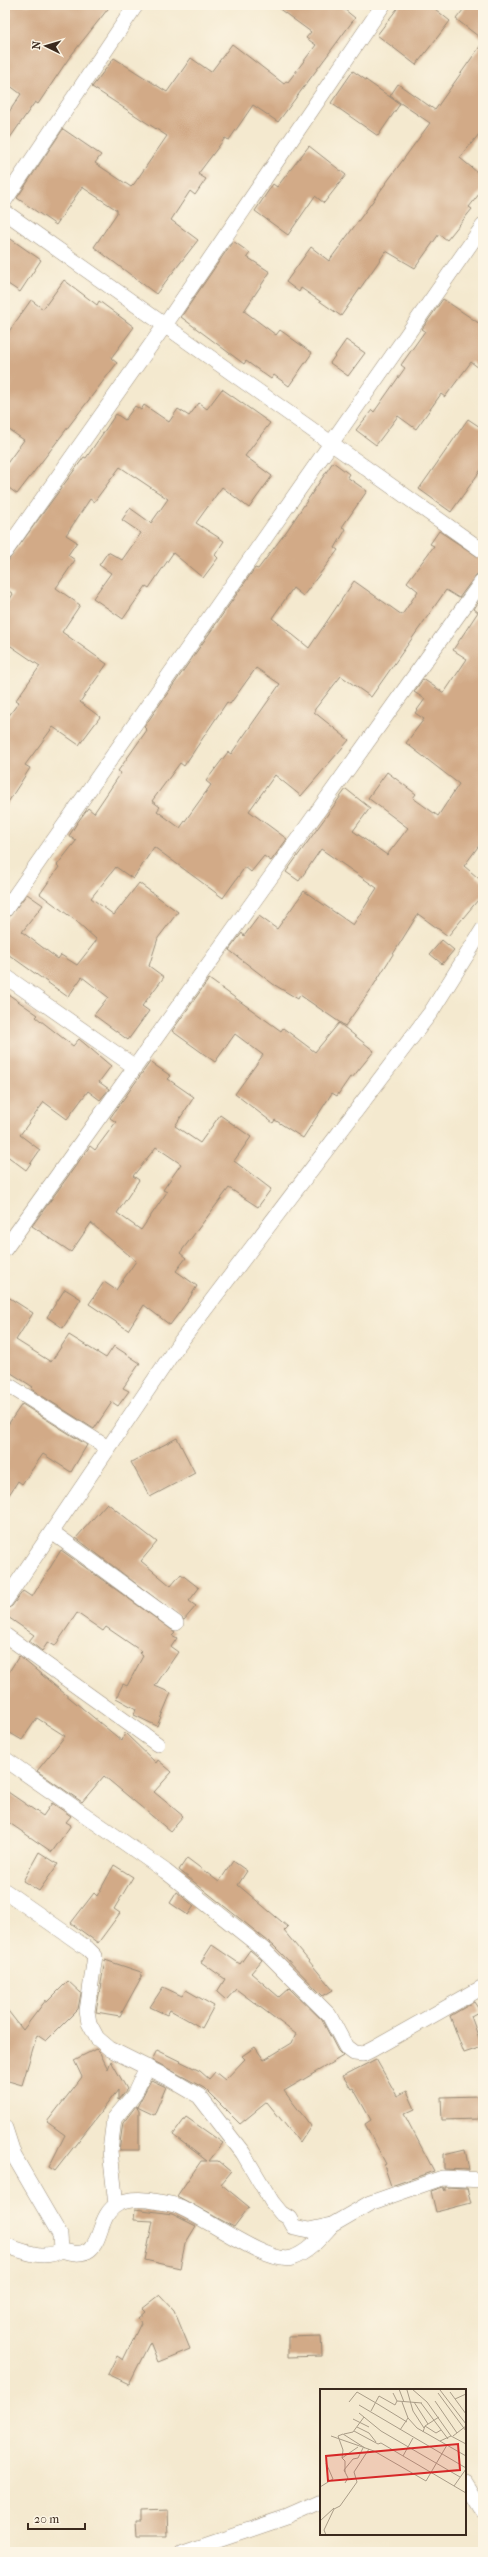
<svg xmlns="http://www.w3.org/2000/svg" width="488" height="2557" viewBox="0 0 488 2557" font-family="'IM FELL French Canon',serif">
  <rect width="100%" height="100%" fill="#fcf5e5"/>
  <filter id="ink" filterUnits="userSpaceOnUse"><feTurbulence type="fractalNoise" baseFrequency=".025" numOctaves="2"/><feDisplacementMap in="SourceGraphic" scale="8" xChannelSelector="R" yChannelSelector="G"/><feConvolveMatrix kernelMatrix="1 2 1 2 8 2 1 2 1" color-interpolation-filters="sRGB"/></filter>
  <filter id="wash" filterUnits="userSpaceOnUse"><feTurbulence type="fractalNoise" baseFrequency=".012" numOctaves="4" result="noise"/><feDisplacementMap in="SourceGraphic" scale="16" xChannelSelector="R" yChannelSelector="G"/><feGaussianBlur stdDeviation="0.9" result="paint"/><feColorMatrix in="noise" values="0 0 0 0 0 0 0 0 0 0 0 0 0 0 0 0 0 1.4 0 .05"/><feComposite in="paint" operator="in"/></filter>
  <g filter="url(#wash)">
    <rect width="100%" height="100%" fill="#f4e9cf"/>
    <g id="blocks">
      <!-- building -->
      <path fill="#d2aa87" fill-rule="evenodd" d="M11,5h100l-42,53 -31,46 -3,-2 -30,43v-27l16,-24 -16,-12v-69z
        M274,5h65l16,13 -77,104 -25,-17 -24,35 -4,-2 -27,36 8,5 -11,16 -5,-4 -19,29 27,20 -42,54 -62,-47 23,-34v-3l-35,-23 -26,38 -39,-27 46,-69 38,26 -6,8 36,24 3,-3 33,-48 -75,-49 22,-29 53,34 24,-34 20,14 21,-28 52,40 2,-3 2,1 28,-37 -10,-7 5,-6z
        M400,5h30l20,16 -34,44 -39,-30z
        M467,5h16v35l-27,-21z
        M483,42v87l-23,29 23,19v12l-14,18 3,2 -25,31 -8,-6 -24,34 -29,-17 -45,65 -40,-28 -2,4 -13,-10 25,-35 18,14 101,-138 -40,-27 8,-12 37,26z
        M353,71l47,33 -22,32 -47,-33z
        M309,146l37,29 -22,28 -9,-7 -27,39 -33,-24 18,-27 4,3z
        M5,235l36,25 -21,32 -15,-10z
        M233,241l17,12 -3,4 23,15 -26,39 32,24 4,-5 32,23 -23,33 -15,-11 -3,4 -25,-18 -2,3 -63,-47z
        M64,280l33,25 2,-4 35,26 -23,31 6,5 -100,131 -12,-9v-19l19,-26 -19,-13v-90l26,-37 12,9z
        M443,299l40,27v45l-12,-9 -26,35 -4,-3 -25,35 -18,-13 -22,29 -20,-15 16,-20 2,2 31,-44 -4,-3 24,-34 -3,-2z
        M346,340l19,13 -17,23 -18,-13z
        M222,389l48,34 -25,33 27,20 -23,32 -27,-21 -26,36 28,18 -9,14 3,3 -15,20 -30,-25 -24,35 -3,-2 -23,33 -30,-21 18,-25 -12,-8 9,-13 14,8 19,-27 -19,-13 8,-12 21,15 17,-24 -48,-32 -26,35 -4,-3 -24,36 11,7 -9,13 7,5 -19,28 24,17 -18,27 45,32 -27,38 20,15 -21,28 -26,-18 -28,38 5,3 -25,39v-86l14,-19 -3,-2 24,-34 -35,-24v-35l8,-13 -8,-6v-23l79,-108 2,1 30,-44 9,6 10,-14 6,4 3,-5 25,17 9,-13 11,7 10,-13 8,6z
        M468,419l15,10v38l-32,45 -32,-23z
        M333,462l16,12 -2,3 20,14 -25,36 4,2 -11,19 3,2 -35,46 -10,-8 -21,30 37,30 45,-67 48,34 16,-24 -11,-9 27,-36 -4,-2 9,-13 44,29v11l-7,4 -17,23 -13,-8 -75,107 -30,-21 -26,33 -1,3 35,28 -48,56 -26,-21 -26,36 38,28 -16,22 -7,-5 -13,16 -6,-5 -22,31 -69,-51 -21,32 -17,-12 -25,31 23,17 25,-32 39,29 -20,26 -9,28 15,11 -22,29 7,5 -21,29 -34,-25 14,-18 -26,-20 -14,20 -63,-45v-30l22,-28 16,11 -21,27 36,27 3,-4 16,10 19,-24v-2l-21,-19 -35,-26 19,-27 -2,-2 19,-24 -7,-5 8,-13 11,-15 6,5 27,-40 -3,-2 29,-41 -3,-3 111,-159 3,1 28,-37zM256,668l24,16 -49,70 -3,-2 -22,29 5,4 -31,43 -23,-17 3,-4 -8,-6 28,-38 4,3 43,-64 3,2z
        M483,595v245l-19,26 19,16v12l-35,42 -30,-22 -46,74 -27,38 -45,-31 -2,4 -25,-15 -44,-34 13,-17 2,3 15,-20 18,13 27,-38 49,34 24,-37 -56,-39 -22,32 -13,-9 60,-83 24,19 -17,23 34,24 21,-27 -40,-30 19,-26 29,22 -3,4 25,18 21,-32 -53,-41 18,-24 -9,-6 10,-14 -11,-7 9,-13 21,14 23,-34 -14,-9 25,-38 -4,-3z
        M442,940l12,10 -12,14 -12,-10z
        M209,979l72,52 2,-3 32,24 24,-29 35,28 -22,27 -2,-1 -13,19 -5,-3 -29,45 -28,-18 -2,3 -38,-29 28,-39 -28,-21 -20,28 -43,-31z
        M5,992l33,23 -2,2 37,29 6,-7 32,27 -12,16 10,7 -9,11 -12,-9 -21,28 -23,-17 -24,33 20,15 -14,20 -20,-15 -1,1z
        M150,1062l21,14 -3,3 26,18 -19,29 25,17 20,-28 31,22 -17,24 37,28 -13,18 -29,-19 -49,65 6,5 -10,13 21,15 -10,16 -17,23 -26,-20 -16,25 -39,-26 15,-22 12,8 20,-29 -45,-38 -20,29 -39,-26 58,-80 5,4 21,-28 -6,-4zM156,1147l25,17 -18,26 4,2 -26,38 -24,-17 22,-33 -6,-4z
        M65,1289l16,10 -18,29 -16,-11z
        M5,1295l28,18 -17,27 35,22 18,-27 37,23 8,-12 26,17 -17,25 6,3 -11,15 -6,-4 -18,27 -63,-40 2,-2 -28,-18z
        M22,1404l65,41 -16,27 -28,-18 -21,30 -4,-3 -13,20v-72z
        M177,1438l18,35 -45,24 -19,-35z
        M107,1503l50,39 -16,19 30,25 10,-12 18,14 -10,13 7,5 -12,14 -108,-82z
        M61,1550l114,82 -3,3 5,3 -6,9 7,5 -23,34 16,7 -14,33 -23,-11 2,-6 -20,-11 7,-14 4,2 16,-30 -4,-3 2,-2 -35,-24 -3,4 -26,-18 -22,33 -7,-4 -6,9 -13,-10 5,-6 -29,-20v-5l7,-4 11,-15 9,6z
        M19,1656l103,85 3,-8 31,30 2,-3 14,12 -18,20 29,24 -13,15 -66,-55 -22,26 -45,-31 28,-35 -28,-18 -15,22 -17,-10v-52z
        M5,1790l38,26 9,-13 19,13 -5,6 5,3 -19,27 -47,-32z
        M39,1852l19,12 -19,27 -16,-10z
        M187,1858l32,24 14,-21 14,10 -9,14 50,42 -4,4 49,59 -10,6 -49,-50 -95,-76z
        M114,1865l19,12 -19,32 6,4 -22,30 -27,-20 23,-30 3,3z
        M177,1892l17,14 -6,9 -18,-12z
        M212,1945l28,19 10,-14 7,6 5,4 -11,13 28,24 10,-9 33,32 16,31 5,5 -59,35 27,35 -11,17 -33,-41 -27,22 -36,-36 -52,-28 5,-10 43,21 9,8 6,-7 10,8 20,-21 -3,-3 13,-9 9,13 28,-17 4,-9 -60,-45 -10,11 -9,-8 8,-13 -24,-17z
        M105,1960l36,12 1,4 -22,40 -24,-4z
        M68,1981l13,12 -3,16 -32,32 -9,-6 -15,50 -17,-5v-73l18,23 23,-30v3z
        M163,1987l19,9 4,-6 28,16 -12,22 -32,-18 -3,5 -17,-8z
        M474,2002l6,9 -9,5 11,31 -18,6 -14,-37z
        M96,2049l4,4 8,16 3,-8 16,28 -9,11v-10l-63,81 -6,-4 16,-32 -18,-13 35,-45 -8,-17z
        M376,2059l21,37 10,-5 8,18 -11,5 30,57 -43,15 -7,-21 2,-1 -21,-40 6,-4 -18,-32 -2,1 -8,-13z
        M151,2080l15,7 -12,28 -17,-8z
        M480,2096l-2,23 -36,1 -1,-23z
        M136,2106l3,5v39h-20l4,-27z
        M186,2117l37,26 -14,18h9l13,11 -10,12 28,23 -15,20 -57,-31 24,-35h6l-34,-26z
        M465,2149l4,21 -25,-1v-15z
        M443,2187l2,4v-4l22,1 4,15 -35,9 -5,-21z
        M135,2209l37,5 24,12 -11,18 -5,24 -35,-8 8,-39 -19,-1z
        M160,2295l14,15 16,39 -32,13 -8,-20 -21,42 -21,-10 9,-18 6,4 18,-37 -3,-5 7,-6 -3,-3z
        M321,2336l1,20 -34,1v-20z
        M167,2510l1,26h-31l-1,-15h5v-10z"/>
    </g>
  </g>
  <g filter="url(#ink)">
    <use href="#blocks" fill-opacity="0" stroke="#988a76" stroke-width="1"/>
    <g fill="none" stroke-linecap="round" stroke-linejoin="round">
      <defs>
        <path id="street" d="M5,200l131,-195
          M5,212l478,339
          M5,552l160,-227 218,-320
          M5,910l478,-684
          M5,976l130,91
          M5,1249l478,-669
          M5,1383l103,65
          M52,1532l124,91
          M5,1601l173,-256 253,-333 52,-83
          M5,1635l152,109
          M5,1759l160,112 98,78 66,66 17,32 8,6 9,1 10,-5 110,-62
          M5,1891l83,58 7,7 -8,55 2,12 8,15 13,11 60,30 29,17 44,57 29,49 9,11 8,5 5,9 15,3 23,-5 38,-22 72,-25 41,2
          M5,2128l9,28 46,79 1,15c-16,11 -39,1 -56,-5
          M116,2205l-6,-54 4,-32 20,-24 13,-28
          M61,2250c48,16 30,-32 57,-46 12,-6 28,-5 41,-2 7,1 15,2 21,5 24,10 89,58 112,51 17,-6 28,-20 40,-33
          M465,2481l18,30
          M183,2552l104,-35 34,-15"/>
      </defs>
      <!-- street casing -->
      <use href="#street" stroke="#988a76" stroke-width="16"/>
      <!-- street -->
      <use href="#street" stroke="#fff" stroke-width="15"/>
    </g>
  </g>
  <!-- overview -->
  <g transform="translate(320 2389)">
    <rect width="146" height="146" fill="#f4e9cf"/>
    <path fill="none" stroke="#aa9d88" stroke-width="1" d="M79,0l5,13M92,0l15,13 24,34 15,8M87,1l6,21 11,17M120,1l26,34M130,3l16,22M73,4l4,8 25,2M118,4l28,38M59,7l16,9 2,-4M135,10l11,-5M115,12l22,32M29,13l8,-10 19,11M82,13l6,16 9,10 49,28M94,13l14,22M56,14l31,19M101,14l27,36M39,16l107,63M51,22l8,-15M39,24l22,18 79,46M33,30l16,8M105,37l11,7 5,-3M37,38l12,6 7,9M80,41l8,-12M34,42l24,13 3,-1 85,50M103,43l2,-6 14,-9M24,45l9,-2 11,-15M11,47l43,15 52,30 21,-36M133,47l13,-10M120,52l11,-5M38,58l-16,11 1,-8 -5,-14 5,-2 22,14M83,67l10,-18M22,69l3,3v11M25,94l3,-5 -4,-8 9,-11 5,-1 5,-10M134,97l12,-17M0,98l13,-8 -7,-16M0,132l14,-13M6,146l-2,-5 10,-21 6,-3 17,-24 -3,-10 15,-23"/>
    <path fill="#d62828" fill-opacity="0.15" stroke="#d62828" stroke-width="2" d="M138,55l2,26 -132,11 -2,-25z"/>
    <rect width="146" height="146" fill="none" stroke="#3b2a1e" stroke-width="2"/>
  </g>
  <!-- margin -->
  <rect width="488" height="2557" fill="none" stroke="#fcf5e5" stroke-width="20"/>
  <!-- north arrow -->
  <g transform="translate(46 46) rotate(275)" stroke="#fcf5e5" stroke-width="3" paint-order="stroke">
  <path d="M0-3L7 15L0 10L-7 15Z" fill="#3b2a1e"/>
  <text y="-6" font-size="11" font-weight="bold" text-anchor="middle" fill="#3b2a1e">N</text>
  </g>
  <!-- scale -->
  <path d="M28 2523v6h57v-6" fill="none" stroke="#3b2a1e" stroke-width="2"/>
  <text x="34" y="2523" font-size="12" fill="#3b2a1e" stroke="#fcf5e5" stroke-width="3" paint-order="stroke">20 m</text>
</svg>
